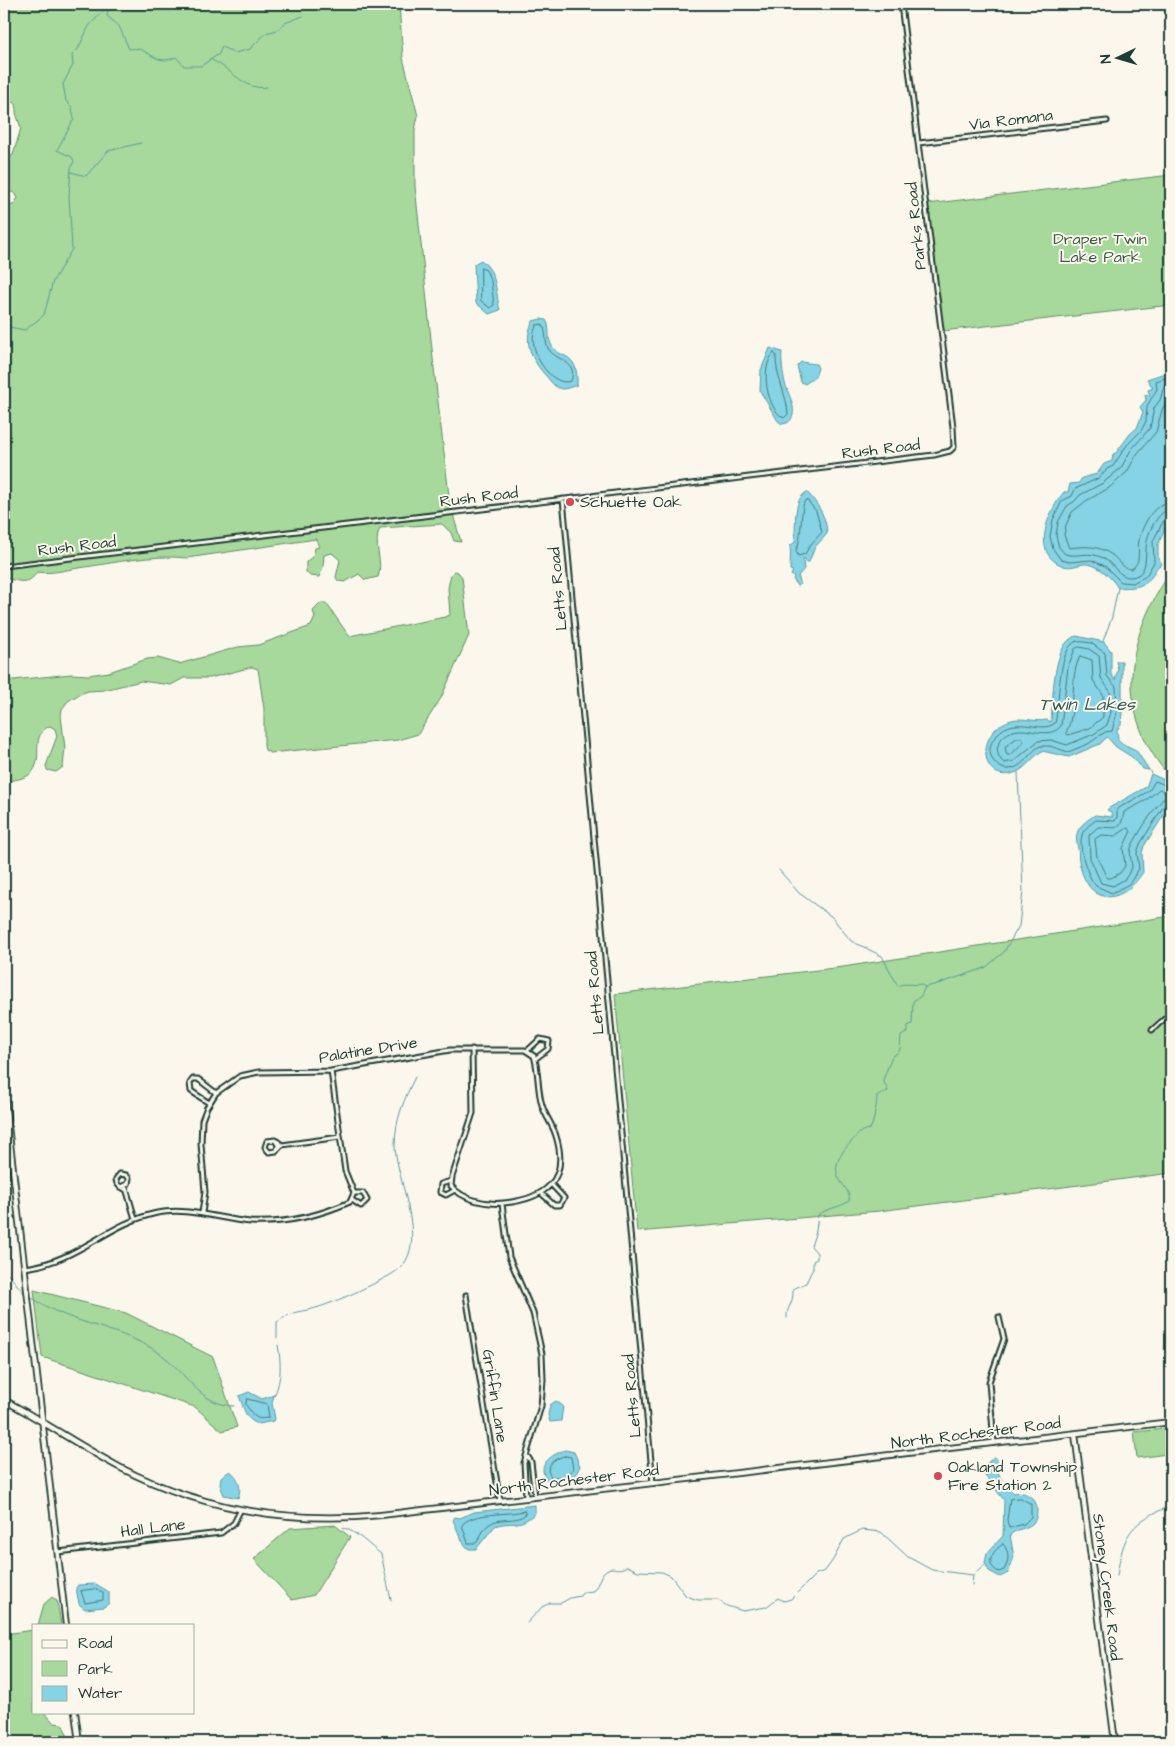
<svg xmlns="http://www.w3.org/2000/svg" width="1175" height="1746" viewBox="0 0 1175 1746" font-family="'Architects Daughter',sans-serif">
  <rect width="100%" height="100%" fill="#fbf7ec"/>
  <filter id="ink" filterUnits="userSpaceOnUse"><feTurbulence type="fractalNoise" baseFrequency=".02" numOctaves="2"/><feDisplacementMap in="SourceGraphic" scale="10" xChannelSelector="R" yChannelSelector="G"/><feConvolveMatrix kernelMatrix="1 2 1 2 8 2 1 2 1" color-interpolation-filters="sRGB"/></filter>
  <g filter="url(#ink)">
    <!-- green -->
    <path fill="#a6d99b" stroke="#628b68" d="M4,4h395l4,54 15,58 -3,14v56l19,182 16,136 11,38 -7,-1 -3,-8 -9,-9 -62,4c-8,16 4,34 -2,49l-13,3 -6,-6 -14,8 -7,-1 -2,-4 4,-17 -8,-7 -8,2 -1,12 -4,10 -9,-1 -4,-4v-10l7,-6 2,-8 4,-1 -3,-8 -129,19c-35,-4 -73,5 -108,10 -15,2 -26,6 -42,4 -9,15 -20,8 -33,6v-372l9,-1 5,-7 -3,-5 -11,-3v-30l9,-5 8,-27 -5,-15v-9l-12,-6z
      M1171,175v130l-229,26 -15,-127z
      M454,571l4,1 4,5 7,58 -28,63 -23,36 -20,6 -128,13 -5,-3 -1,-4v-37l-6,-40 -6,-2 -42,11h-26l-13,7 -30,-4 -37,9 -16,1 -8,3 -12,7 -6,8 -1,7 4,32 -2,19 -7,5 -9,-2 -1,-4 11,-30 -2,-7 -5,-3c-21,10 -6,30 -17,45 -5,8 -21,9 -29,11v-101l67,-7 17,1 21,-3 38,-13 11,-1 21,6 59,-17 20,-2 53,-19 4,-9 -2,-6 8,-8h5l23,33 96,-19 5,-2 -2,-27 3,-14z
      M1171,572v206c-57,-63 -47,-140 0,-206z
      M1171,916v257l-292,38 -242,21 -22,-238 228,-27z
      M34,1290l92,23 87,44 24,70 -15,4 -27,-24 -153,-50z
      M1165,1429l2,25 -30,4 -3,-26z
      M335,1525l15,12 -36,58 -22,5 -38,-41 36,-31z
      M52,1597l5,4 4,24h-23l6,-21z
      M34,1630v82h10l10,11 8,1 5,10v8h-63v-108z"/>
    <!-- water -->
    <path fill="#85d3e4" stroke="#5c979e" d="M481,260c17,13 14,31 19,50l-11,4 -13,-11 -2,-39z
      M541,319l5,1c5,8 1,16 5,24 6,16 28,5 26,41 -4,1 -10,4 -15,4 -7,-1 -11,-7 -15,-12 -15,-16 -25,-35 -14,-56z
      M770,348l12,4c-1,11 1,21 3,31 3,11 16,32 2,40l-5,1 -4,-3 -18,-30 1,-21z
      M801,362l15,2 2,4 -3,9 -10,7 -4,-2 -4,-16z
      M1165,373h4l2,10v132l-13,30v12l4,7c-6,3 -6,6 -10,12 -9,13 -21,11 -34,12 -6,-10 -21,-25 -34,-24 -8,1 -14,5 -23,1 -31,-13 -12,-55 3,-73h4l2,-8 9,-1 3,-5 15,-4 7,-10 8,-3 1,-7 3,-1 14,-19 7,-6 6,-16 -3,-5 6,-7 -1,-5 5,1 -2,-6 5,-2 -6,-9z
      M807,492c10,11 20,25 20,42l-12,13 -6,15h-3l-2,-4 -1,2 1,9 -6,7 3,8 -4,2 -4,-7 1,-2 -3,-2 2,-4 -3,-1c0,-8 1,-15 0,-24l5,-4c1,-13 -3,-43 12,-50z
      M1076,636l28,6 7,9v23l4,6 3,-11 -2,-8h6v51l-1,13 -4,5 1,9 3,4 15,7 13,20 -6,-1 -11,-12 -16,-10 -9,-10 -7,7 -31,13 -27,-6c-11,7 -17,20 -31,23 -29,7 -36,-38 -5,-52 14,-7 27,1 41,-2l4,2c2,-21 1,-79 25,-86z
      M1151,774l20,9v21l-27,42 -2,7 1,19c-23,36 -56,33 -64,-11 -1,-4 0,-8 -1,-12 -1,-6 -3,-12 0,-18 3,-7 11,-12 17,-16l17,2v-4l-5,-3 2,-2 37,-21z
      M249,1392l13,7 12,-4 -2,8 3,16 -2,2 -14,3c-15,-4 -15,-17 -20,-28z
      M556,1401l7,5 -2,15 -11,1 -2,-7 2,-10z
      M565,1450l9,2 6,14c-6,15 -16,16 -31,16 -15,-15 1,-27 16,-32z
      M994,1457l3,2c1,17 3,23 17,34 8,-2 13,1 19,6 3,3 4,7 4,11 0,21 -16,15 -27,25l4,22 -6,16 -8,4 -11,-6 -4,-8 2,-10 16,-17 1,-36 -22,-28 2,-6z
      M230,1471c9,6 12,18 8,27l-14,-3 -4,-10 1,-8z
      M535,1505v8c-16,16 -24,7 -40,13l-19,23h-7c-6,-3 -13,-22 -16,-29l2,-3 5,1 14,-6z
      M96,1584l13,8v11l-5,4 -19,2 -6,-5 -3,-16 2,-3z"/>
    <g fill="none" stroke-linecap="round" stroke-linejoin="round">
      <!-- shore -->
      <path stroke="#48797a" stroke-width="1" d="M481,268l5,2 5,11 3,24 -4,3 -9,-7z
        M537,325l5,-1c6,8 1,19 8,27 8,10 28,10 21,30 -22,8 -48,-38 -34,-56z
        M774,353l2,2c-1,21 11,39 12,59l-4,4c-17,-8 -25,-51 -10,-65z
        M1171,379l-6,-1 -9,3 1,8 -10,17 -1,15 -5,10 -14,14 -14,21 -6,3 -8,9 -24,11 -3,7 -10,5 -9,19 -3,16 3,13 8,11 9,2 21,-2 14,6 16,16 12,1 13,-7 8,-14 -1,-21 12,-23 6,-2
        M1171,385l-7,1 -4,14 -6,8 -4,20 -19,22 -10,18 -18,15 -23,12 -5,6 -8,5 -9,16 -2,14 3,11 6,7c13,4 22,-4 38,4 10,5 16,20 28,19 19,-2 13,-24 16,-36 2,-11 12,-31 24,-32
        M1171,393l-9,17 -6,22 -19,22 -10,18 -18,16 -23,13 -14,11 -6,13 -2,10 5,13c16,-2 29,-3 43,7 7,5 11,14 19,14 11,-6 6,-18 8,-29 4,-16 15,-38 32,-38
        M807,500l9,11 6,21 -11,12 -6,10 -7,2 -2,-6c6,-9 4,-34 8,-48z
        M1077,641l14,2 14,10 2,23 9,11 1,25 -5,19 -7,1 -17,12 -20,8 -18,-6h-10c-10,6 -15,18 -26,22 -17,6 -30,-15 -21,-28 19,-30 47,-4 62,-17 5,-19 2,-76 22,-82z
        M1079,647l10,2 10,7 2,22 9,13 1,21 -4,13 -13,9 -27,11 -16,-5 -13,1 -24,20 -10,2c-15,-14 -2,-32 15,-33 14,-1 31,9 42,-4l7,-59 7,-18z
        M1080,656l12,4 1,20 10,15v22l-13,11 -22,7 -2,-2c12,-23 2,-54 14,-77z
        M1017,738h5l2,3 -13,14h-4l-2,-8z
        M1171,787l-16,-6 -6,10 -32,18v8l-2,4 -19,-1c-5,4 -12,8 -14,15 -4,12 5,41 14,51l16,7 17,-9 10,-15 -2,-16 3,-9 25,-40 6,-2
        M1160,789l7,6c-8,6 -33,44 -36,53 -2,7 1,14 1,20l-7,11 -12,7 -12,-3 -11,-25 -1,-23 9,-8c16,0 23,6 26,-15l21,-11z
        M1128,828l3,3 -8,17 2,18 -5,7 -9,5h-4l-10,-21 -2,-18 6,-4 14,1z
        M247,1399l20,5 2,13c-13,5 -16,-2 -23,-12z
        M565,1456l6,1 2,12 -10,8h-12l-3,-6c2,-10 8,-13 17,-15z
        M1021,1498l10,6v13l-7,7 -15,4 -2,-8 3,-21z
        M524,1511l2,3c-12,10 -27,1 -39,12 -5,4 -6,12 -11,17h-8l-6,-18c9,-13 47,-10 62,-14z
        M1003,1544c7,8 6,17 1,26l-5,2c-15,-7 -7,-21 4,-28z
        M95,1589l8,4v7l-18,3 -4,-12z"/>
      <!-- stream -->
      <path stroke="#5c979e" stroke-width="1" d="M107,4l1,7 -1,5 12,10 10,23c3,0 6,-1 9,0 13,3 20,17 38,8l8,9h17l18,-12 3,-7 13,6 15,-4 16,-16 11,-3 8,-7 18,-7
        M209,59c21,7 35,33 58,28
        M71,172l15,4 22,-25 33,-8
        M4,326l21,4 19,-15 9,-34 19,-32 -3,-53 2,-28 3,-7 -2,-4 -15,-7 17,-31 -2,-12 -6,-6 -3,-17 10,-19 -1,-10 6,-6 11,-23 17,-18
        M1169,373l2,-2
        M1103,641l9,-24 6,-29
        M1149,770l2,3
        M779,870l20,23 33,24 19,24 31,15 16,30c7,-4 15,0 22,-2l5,3 13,-3 47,-16 19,-16 15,-26 4,-35 -5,-119
        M4,1274h4l17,20
        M32,1298c10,6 20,12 30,16 34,14 77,21 105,45 23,19 33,45 67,47
        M787,1318c-1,-12 7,-13 6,-29l13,-6 7,-15v-7l4,-2v-6l-6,-7 5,-15 2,-16c9,-7 21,-7 31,-14 4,-17 -32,-24 3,-60 7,-7 8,-11 18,-12 4,-6 7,-26 7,-33l11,-5 -5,-11 9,-24c12,-5 7,-10 9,-20l7,-4v-6l4,-2 1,-23 8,-5 4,-9
        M277,1338v-16c16,-11 17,-9 35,-13 18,-4 68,-27 83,-37 37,-24 1,-92 0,-126 0,-27 9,-46 20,-69
        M274,1396c8,-16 7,-34 4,-51
        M343,1528c11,1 28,19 38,26l10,46
        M1117,1576c6,-42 14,-55 54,-70
        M972,1585l1,-10 12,-10
        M527,1623l15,-16 8,-4h11l9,-5 10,-2 3,-4 10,-1c7,-7 6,-18 15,-22 7,-3 9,3 19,-3l11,5 24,1 9,4 15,20 12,4h20l9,6 16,5 23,-4 12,-9 6,3 7,-2 25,-25 9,-3 8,-11 11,-21 18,-9 19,2 27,25 24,13 41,5"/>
      <defs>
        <path id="street" d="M919,143l188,-22
          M563,499l90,984
          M4,566l930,-111 16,-4 4,-4 -1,-20 -52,-423
          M1152,1030l19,-17
          M528,1050l12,-11 9,2 -1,8 -13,10
          M209,1103l-18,-12 -1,-8 3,-4h5l18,14
          M277,1141l5,4 58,-8
          M277,1150l1,-5 -3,-5 -8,1 -2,6 4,5 7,-1 6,-6
          M451,1181l-10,3 -1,8 6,3 9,-5
          M120,1187l8,-3 1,-6 -3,-3 -6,-1 -4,5c0,7 6,8 10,11
          M126,1188l9,31
          M542,1194l12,11h6l4,-7 -13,-14
          M352,1200l9,6 6,-6 -4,-7h-9
          M502,1204l7,53 24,56 9,41 1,26 -2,26 -17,57 2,35
          M202,1213l3,-21 -4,-48 1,-24 5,-13 9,-14 24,-17 19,-4 72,-1 119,-21h75l9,6c5,15 3,33 8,49 3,11 11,20 14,31 14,45 -12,63 -52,67 -17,2 -41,-3 -53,-17l1,-9 21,-64 -1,-64
          M25,1268c54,-7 81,-44 132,-55 32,-6 62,6 93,9 35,2 68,-6 100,-20l4,-9 -9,-22 -14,-100
          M466,1295l34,206
          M994,1443l-5,-61 15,-43 -5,-22
          M528,1457l3,5 4,35
          M58,1552l163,-19 13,-10 6,-12"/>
        <path id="secondary" d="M4,1092l62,533
          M4,1400c39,21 76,46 115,67 83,43 170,57 262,48l790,-93
          M1075,1434l40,308
          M75,1712l4,30"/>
      </defs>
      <!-- street casing -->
      <use href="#street" stroke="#1f3d34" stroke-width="7"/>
      <!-- secondary casing -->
      <use href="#secondary" stroke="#1f3d34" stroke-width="8"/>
      <!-- street -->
      <use href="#street" stroke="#fbf7ec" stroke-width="3"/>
      <!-- secondary -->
      <use href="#secondary" stroke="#fbf7ec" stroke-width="4.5"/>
    </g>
  </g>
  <!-- markers -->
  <g fill="#d1495b" stroke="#fbf7ec" stroke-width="2">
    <circle cx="570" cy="502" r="5"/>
    <circle cx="938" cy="1476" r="5"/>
  </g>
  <g text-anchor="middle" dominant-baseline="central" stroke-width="4" stroke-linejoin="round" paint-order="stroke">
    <!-- street labels -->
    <g font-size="16" fill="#1f3d34" stroke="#fbf7ec">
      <text transform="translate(1011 120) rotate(-7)">Via Romana</text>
      <text transform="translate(916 226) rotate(-96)">Parks Road</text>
      <text transform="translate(881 449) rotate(-7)">Rush Road</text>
      <text transform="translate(479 497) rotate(-7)">Rush Road</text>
      <text transform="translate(77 546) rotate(-7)">Rush Road</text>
      <text transform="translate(558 589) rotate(-95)">Letts Road</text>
      <text transform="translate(595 993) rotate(-95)">Letts Road</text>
      <text transform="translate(368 1050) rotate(-9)">Palatine Drive</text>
      <text transform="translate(495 1396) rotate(81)">Griffin Lane</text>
      <text transform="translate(632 1396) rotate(-95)">Letts Road</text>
      <text transform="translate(976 1433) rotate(-7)">North Rochester Road</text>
      <text transform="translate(574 1480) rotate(-7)">North Rochester Road</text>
      <text transform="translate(153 1528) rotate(-7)">Hall Lane</text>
      <text transform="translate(1107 1587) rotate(83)">Stoney Creek Road</text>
    </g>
    <!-- park labels -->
    <g font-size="16" fill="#3a5c49" stroke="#fbf7ec">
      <text x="1100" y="239">Draper Twin<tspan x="1100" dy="18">Lake Park</tspan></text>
    </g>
    <!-- poi labels -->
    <g font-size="16" fill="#1f3d34" stroke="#fbf7ec" text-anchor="start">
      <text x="580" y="502">Schuette Oak</text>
      <text x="948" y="1467">Oakland Township<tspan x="948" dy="18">Fire Station 2</tspan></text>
    </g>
    <!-- water labels -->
    <g font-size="18" font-style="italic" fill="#335b57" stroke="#fbf7ec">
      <text x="1087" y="704">Twin Lakes</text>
    </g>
  </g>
  <!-- margin -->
  <rect width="1175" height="1746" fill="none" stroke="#fbf7ec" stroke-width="20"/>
  <rect x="10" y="10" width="1155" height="1726" fill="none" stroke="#1f3d34" stroke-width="2" filter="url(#ink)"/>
  <!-- legend -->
  <rect x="32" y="1624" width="162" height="90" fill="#fbf7ec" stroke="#a3ada2"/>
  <rect x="42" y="1640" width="25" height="8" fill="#fbf7ec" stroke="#a3ada2"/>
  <text x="78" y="1648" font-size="15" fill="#1f3d34">Road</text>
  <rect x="42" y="1661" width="25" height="15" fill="#a6d99b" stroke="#a3ada2"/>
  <text x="78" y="1674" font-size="15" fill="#1f3d34">Park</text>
  <rect x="42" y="1686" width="25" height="15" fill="#85d3e4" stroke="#a3ada2"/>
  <text x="78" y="1698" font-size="15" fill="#1f3d34">Water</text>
  <!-- north arrow -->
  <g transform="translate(1118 58) rotate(265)" stroke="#fbf7ec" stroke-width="4" paint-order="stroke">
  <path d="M0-4L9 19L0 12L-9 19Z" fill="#1f3d34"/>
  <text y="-8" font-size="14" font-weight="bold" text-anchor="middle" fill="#1f3d34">N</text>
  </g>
</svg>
